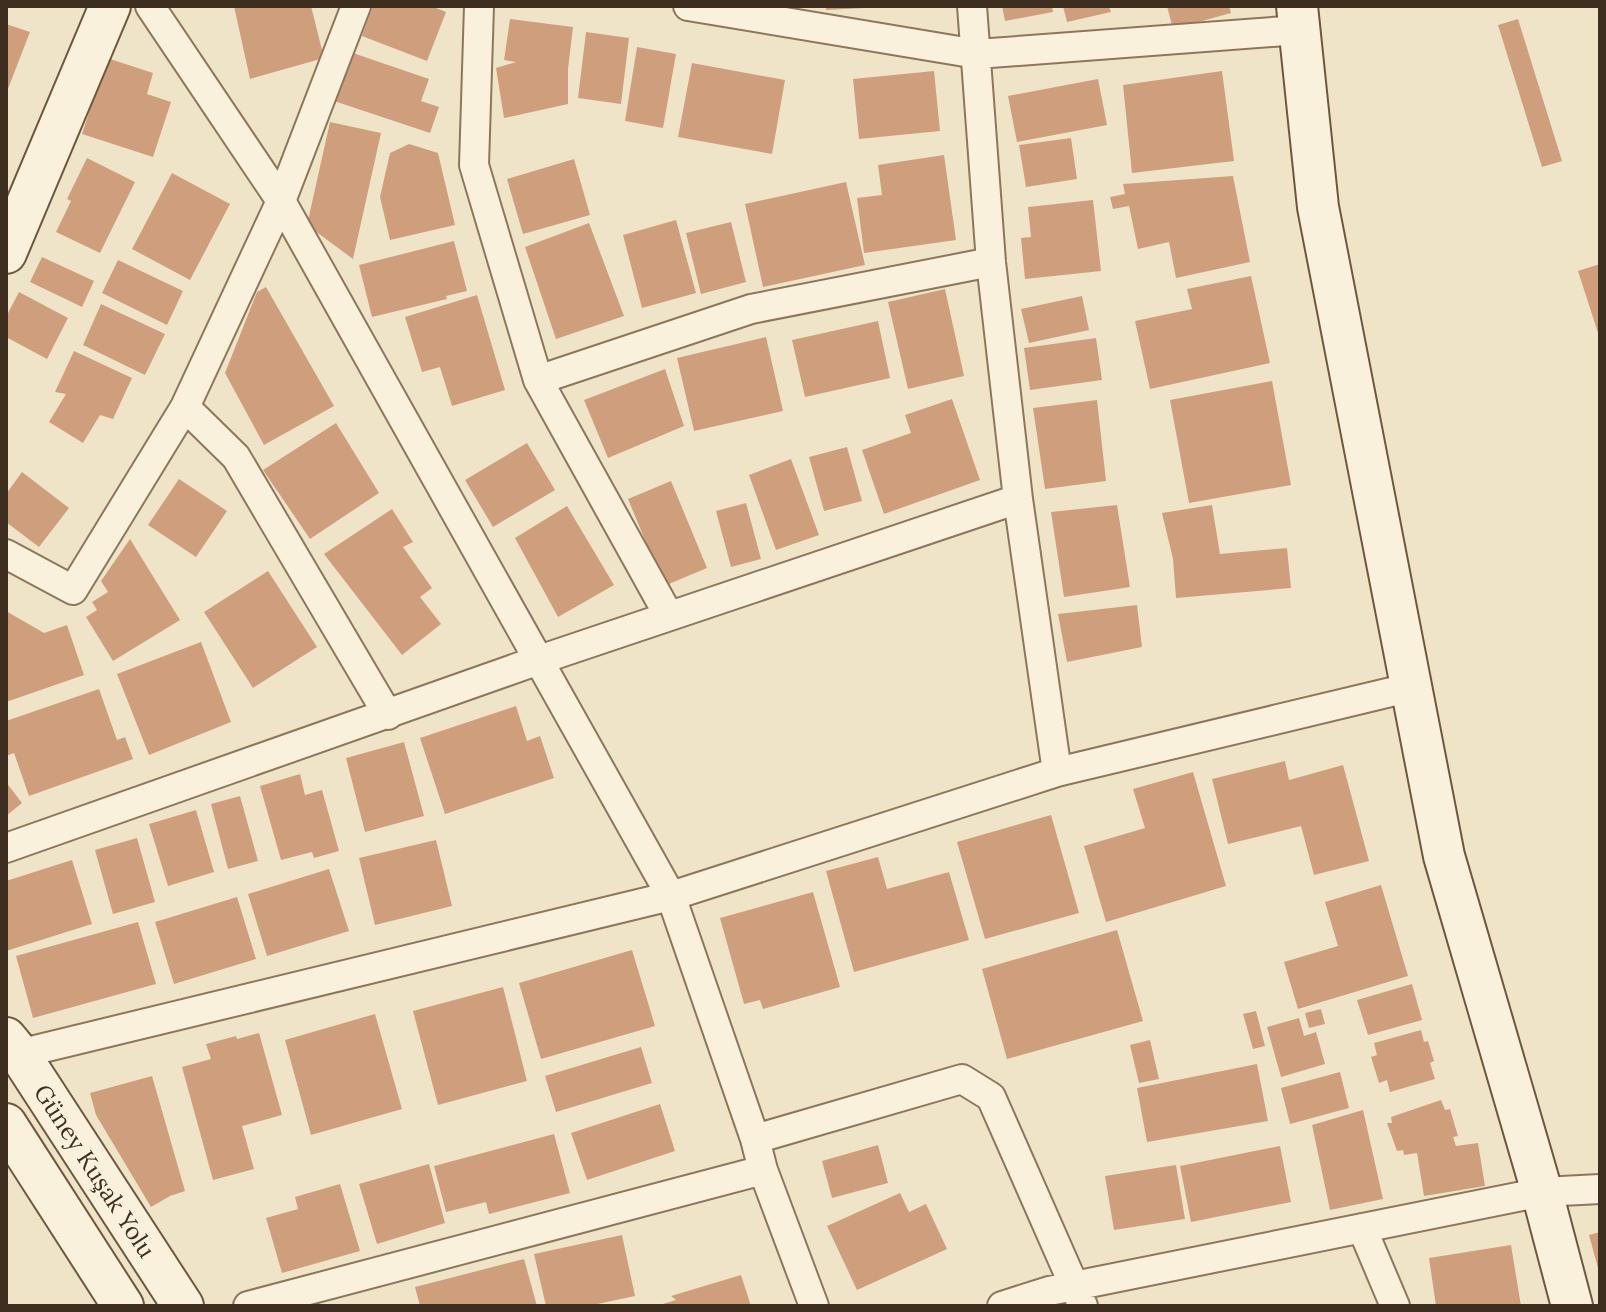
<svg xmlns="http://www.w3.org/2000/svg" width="1606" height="1312" viewBox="0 0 1606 1312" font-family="Lora,serif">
  <rect width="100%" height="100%" fill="#f0e4c8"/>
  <!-- building -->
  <path fill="#cf9f7d" d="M234,6h77l13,52 -74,21z
    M373,6h58l15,6 -19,49 -65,-25z
    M826,6h39v2l-39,2z
    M1002,6h50l1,6 -48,9z
    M1063,6h46l2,6 -44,10z
    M1167,6h62l2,7 -58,16z
    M510,19l63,8 -5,42v35l-64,14 -8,-50 20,-6 -12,-2z
    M1518,19l44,142 -20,6 -44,-142z
    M6,24l24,8 -24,62z
    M586,32l43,6 -8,66 -43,-6z
    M637,47l39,7 -13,74 -38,-7z
    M350,52l79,27 -8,22 18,6 -9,26 -96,-32z
    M107,58l46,15 -6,21 24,8 -18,55 -71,-23z
    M692,63l93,17 -13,74 -94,-17z
    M934,71l6,60 -81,8 -6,-60z
    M1222,71l12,90 -102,12 -9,-88z
    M1098,79l9,46 -90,17 -9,-46z
    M330,122l51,11 -28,126 -46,-34z
    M1071,138l6,41 -51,8 -7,-42z
    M409,144l29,9 17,72 -65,15 -10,-43 10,-44z
    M944,155l12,85 -92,13 -7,-55 25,-3 -4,-30z
    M87,158l48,24 -35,71 -44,-21 15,-31 -4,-2z
    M574,159l16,56 -67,19 -16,-55z
    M172,173l58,31 -40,76 -58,-31z
    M1233,176l17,86 -74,16 -7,-36 -31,7 -9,-43 -16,3 -3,-12 15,-3 -2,-10z
    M846,182l19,83 -102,22 -18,-83z
    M1093,200l8,71 -76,8 -4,-41 10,-1 -3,-30z
    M676,220l20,73 -54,15 -19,-73z
    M731,222l15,60 -45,12 -15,-61z
    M589,223l35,93 -68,23 -31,-92z
    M454,241l13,50 -21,5 1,3 -75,18 -13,-52z
    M42,257l52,24 -12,26 -52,-25z
    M118,260l65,31 -16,34 -65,-32z
    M1600,264v72h-1l-21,-65z
    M1251,276l19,87 -120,26 -15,-68 57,-12 -5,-20z
    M266,287l68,119 -70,39 -39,-72 32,-81z
    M945,289l19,87 -56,13 -20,-87z
    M19,292l49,26 -21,41 -41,-22v-20z
    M477,295l28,95 -53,16 -12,-39 -18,5 -17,-55z
    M1082,296l7,34 -60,13 -8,-34z
    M101,304l64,30 -20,41 -62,-30z
    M878,321l12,57 -85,19 -13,-57z
    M766,337l17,74 -89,20 -17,-73z
    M1096,338l6,42 -72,10 -6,-42z
    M74,351l58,27 -19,41 -13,-4 -17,28 -34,-21 17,-28 -11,-2z
    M665,369l19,57 -76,32 -24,-58z
    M1272,381l19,104 -102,18 -19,-103z
    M952,399l28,81 -96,34 -22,-64 49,-17 -6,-18z
    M1097,400l9,81 -61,8 -12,-81z
    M336,423l43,70 -69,46 -47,-69z
    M527,443l28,47 -62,37 -28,-47z
    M847,447l15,54 -38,10 -15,-54z
    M791,459l28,76 -43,15 -27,-75z
    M22,472l47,36 -30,39 -33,-25v-28z
    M179,479l48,32 -31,46 -48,-32z
    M671,481l36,87 -43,18 -36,-87z
    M746,503l15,56 -30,8 -15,-56z
    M1117,505l13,82 -66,10 -13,-85z
    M1212,505l8,49 67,-6 4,40 -115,10 -3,-39 -11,-46z
    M567,506l47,79 -56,32 -43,-79z
    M392,509l21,33 -10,5 29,41 -12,9 21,27 -39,31 -78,-101z
    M130,539l50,81 -67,41 -27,-44 11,-7 -5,-8 16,-10 -7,-11z
    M268,571l49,76 -64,41 -49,-76z
    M1137,605l5,42 -75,15 -9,-48z
    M6,611l38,22 23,-8 17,50 -78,27z
    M201,642l30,80 -82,33 -32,-81z
    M99,689l18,51 8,-3 8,22 -104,37 -15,-43 -8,3v-35z
    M516,706l11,35 13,-5 14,42 -109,36 -25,-76z
    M404,742l20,74 -59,16 -19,-74z
    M1285,761l4,19 54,-15 26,96 -55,14 -13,-49 -73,18 -16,-65z
    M1193,772l33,114 -120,36 -22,-76 61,-18 -12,-39z
    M300,774l5,21 17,-5 17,61 -25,7 -2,-6 -31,8 -21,-74z
    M6,782l16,21 -16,13z
    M240,796l18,65 -30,8 -17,-65z
    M196,810l18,62 -46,14 -19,-62z
    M1051,815l28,98 -94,26 -28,-97z
    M137,838l18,64 -42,12 -18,-64z
    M436,840l16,66 -77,19 -16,-67z
    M878,857l9,32 62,-17 20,68 -115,32 -28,-101z
    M72,860l20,64 -86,27v-70z
    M329,869l20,62 -82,25 -19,-62z
    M1381,885l27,91 -110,33 -14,-47 54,-16 -13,-44z
    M813,892l27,95 -77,22 -3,-9 -16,4 -24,-86z
    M237,897l19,62 -82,25 -19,-62z
    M138,922l18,62 -123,34 -17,-62z
    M1117,930l26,91 -136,38 -25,-90z
    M632,950l23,76 -114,33 -22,-76z
    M1412,984l10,36 -54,15 -11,-35z
    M503,987l24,94 -89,24 -25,-94z
    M1321,1009l4,15 -16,4 -4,-15z
    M1256,1011l9,35 -12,3 -10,-35z
    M375,1014l27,95 -91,26 -26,-95z
    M1299,1018l5,18 12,-4 9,32 -44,13 -14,-50z
    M1421,1030l3,12 4,-1 6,20 -4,2 5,16 -45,13 -3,-12 -8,3 -8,-26 6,-2 -3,-12z
    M259,1033l23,82 -40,11 12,43 -41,11 -31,-113 29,-8 -5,-15 30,-8 1,3z
    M1150,1040l9,39 -20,4 -9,-38z
    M641,1047l11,36 -96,29 -11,-36z
    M1257,1064l11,57 -121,21 -10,-54z
    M1340,1072l9,36 -59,16 -9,-36z
    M152,1076l33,115 -15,5 -19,11 -55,-92 -6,-22z
    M1441,1100l4,10 5,-1 8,27 -5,1 3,9 22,-3 7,43 -61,10 -7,-43 -13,2 -1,-5 -6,1 -10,-28h5l-1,-6z
    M660,1104l15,47 -88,29 -16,-47z
    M1363,1110l20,89 -53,11 -18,-85z
    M554,1134l16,59 -81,21 -3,-12 -40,10 -12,-46z
    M878,1145l10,38 -56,15 -10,-37z
    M1280,1146l11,56 -100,20 -11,-56z
    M429,1164l16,59 -68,21 -18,-60z
    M1176,1165l9,54 -71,11 -9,-54z
    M340,1184l20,67 -78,22 -16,-55 32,-9 -3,-12z
    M900,1193l9,19 17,-8 21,45 -90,41 -30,-64z
    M1600,1232v40h-1l-10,-37z
    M622,1235l13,61 -47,10h-42l-12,-52z
    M1511,1245l10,61h-85l-7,-48z
    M524,1259l13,47h-117l-5,-19z
    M741,1275l10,31h-95l20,-6 -5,-4z"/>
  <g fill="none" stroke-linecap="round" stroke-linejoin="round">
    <defs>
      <path id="minor" d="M150,6l131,195 390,695 84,243 8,31 51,136
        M479,6l-5,159 64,215
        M688,6l289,48 322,-24
        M185,407l51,50 152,258
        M6,554l67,36 112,-183 96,-206 75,-195
        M669,616l-131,-236 213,-71 240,-47
        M1057,772l355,-85
        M6,848l533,-188 479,-161
        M6,1057l665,-161 386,-124 -39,-273 -27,-237 -19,-256
        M755,1139l207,-60 29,18 92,209
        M1362,1228l33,78
        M248,1306l515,-136
        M1002,1306l47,-15 493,-99 58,-3"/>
      <g id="secondary">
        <path d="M1297,6l21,201 126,649 98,336 30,114"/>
        <path d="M6,253l104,-247"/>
        <path id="s1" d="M6,1038l14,17 163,251"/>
        <path d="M6,1124l117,182"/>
      </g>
    </defs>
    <!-- minor casing -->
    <use href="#minor" stroke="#8d765c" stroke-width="32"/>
    <!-- secondary casing -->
    <use href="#secondary" stroke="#6f573f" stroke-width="44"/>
    <!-- minor -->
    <use href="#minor" stroke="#faf1dc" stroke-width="28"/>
    <!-- secondary -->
    <use href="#secondary" stroke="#faf1dc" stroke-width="40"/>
  </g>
  <g text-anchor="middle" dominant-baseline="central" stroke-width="6" stroke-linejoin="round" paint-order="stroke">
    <!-- street labels -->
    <g font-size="24" fill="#3d2e20" stroke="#f7eed8">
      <text stroke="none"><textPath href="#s1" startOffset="160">Güney Kuşak Yolu</textPath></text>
    </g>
  </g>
  <!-- border -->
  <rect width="1606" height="1312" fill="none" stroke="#3d2e20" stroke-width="16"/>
</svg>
